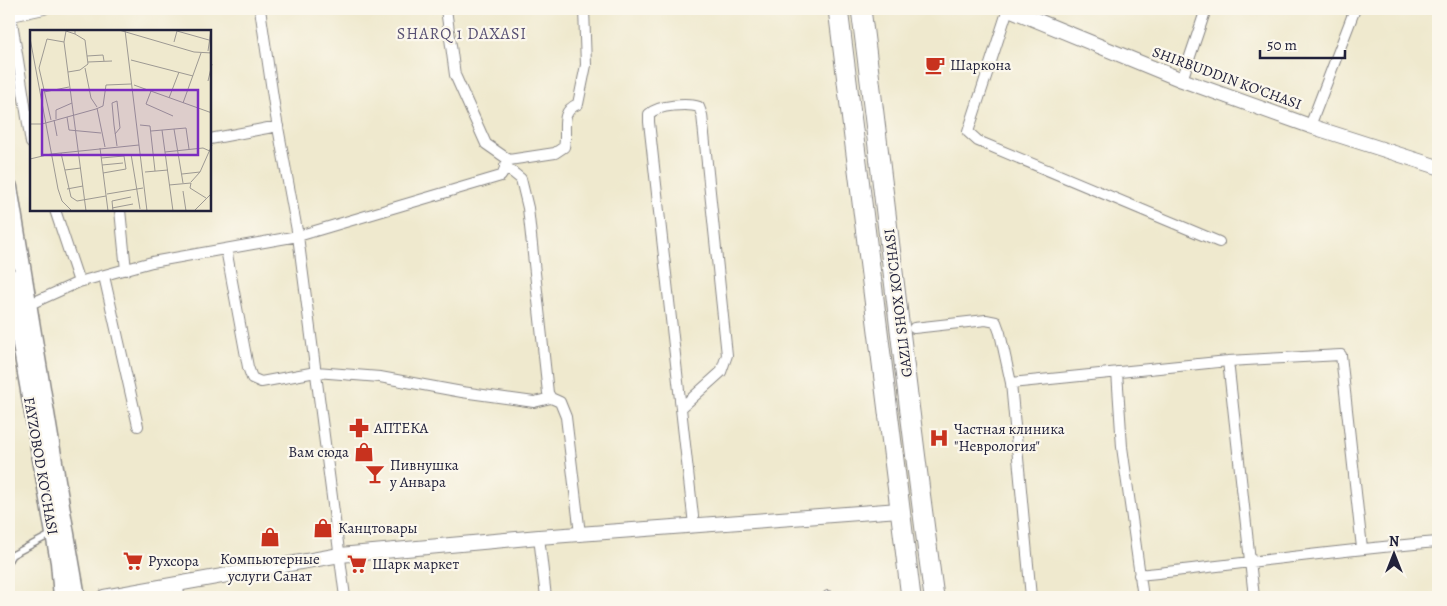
<svg xmlns="http://www.w3.org/2000/svg" width="1447" height="606" viewBox="0 0 1447 606" font-family="Alegreya,serif">
  <rect width="100%" height="100%" fill="#fbf7ec"/>
  <filter id="ink" filterUnits="userSpaceOnUse"><feTurbulence type="fractalNoise" baseFrequency=".02" numOctaves="2"/><feDisplacementMap in="SourceGraphic" scale="10" xChannelSelector="R" yChannelSelector="G"/><feConvolveMatrix kernelMatrix="1 2 1 2 8 2 1 2 1" color-interpolation-filters="sRGB"/></filter>
  <filter id="wash" filterUnits="userSpaceOnUse"><feTurbulence type="fractalNoise" baseFrequency=".0096" numOctaves="4" result="noise"/><feDisplacementMap in="SourceGraphic" scale="20" xChannelSelector="R" yChannelSelector="G"/><feGaussianBlur stdDeviation="1.12" result="paint"/><feColorMatrix in="noise" values="0 0 0 0 0 0 0 0 0 0 0 0 0 0 0 0 0 1.4 0 .05"/><feComposite in="paint" operator="in"/></filter>
  <g filter="url(#wash)">
    <rect width="100%" height="100%" fill="#efe9ce"/>
  </g>
  <g filter="url(#ink)">
    <g fill="none" stroke-linecap="round" stroke-linejoin="round">
      <defs>
        <path id="lane" d="M9,560l3,-5 38,-20"/>
        <path id="street" d="M10,9l21,134
          M260,9l15,102 23,125 47,361
          M446,9l9,66 31,69 23,16
          M1008,9l-40,123 10,9 241,101
          M12,16l32,-7
          M1182,80l24,-71
          M1310,126l45,-117
          M210,139l68,-13
          M505,166l16,13 7,29 20,185 3,5 9,4 6,15 14,117
          M55,210l24,72
          M120,210l6,60
          M226,249l22,118 4,11 9,4 55,-10 64,5 82,15 72,10 17,-4
          M104,276l34,150
          M28,305l51,-23 73,-20 146,-26 203,-60c4,-5 4,-11 8,-16l46,-7 9,-6c4,-17 -6,-35 14,-43l8,-39 -2,-56
          M914,328l72,-8 10,2 4,11 11,50 20,214
          M1228,361l26,236
          M1117,372l5,75 21,150
          M1011,383l217,-22 113,-6 21,193
          M681,408l40,-36 6,-17 -25,-240 -3,-8c-11,-4 -41,-2 -50,7v8l45,403
          M539,537l7,60
          M1139,575c100,-11 199,-25 299,-33
          M178,584l1,13
          M828,596l1,1"/>
        <path id="secondary" d="M1009,9l173,71 128,46 128,41
          M104,597l236,-42 199,-18 360,-27"/>
        <path id="primary" d="M9,187l53,324 15,86
          M9,276l50,286 3,35"/>
        <path id="highway" d="M838,9l73,588
          M861,9c25,196 46,393 73,588"/>
      </defs>
      <!-- lane casing -->
      <use href="#lane" stroke="#888684" stroke-width="8"/>
      <!-- street casing -->
      <use href="#street" stroke="#888684" stroke-width="12"/>
      <!-- secondary casing -->
      <use href="#secondary" stroke="#888684" stroke-width="16"/>
      <!-- primary casing -->
      <use href="#primary" stroke="#888684" stroke-width="19"/>
      <!-- highway casing -->
      <use href="#highway" stroke="#888684" stroke-width="21"/>
      <!-- lane -->
      <use href="#lane" stroke="#fff" stroke-width="5"/>
      <!-- street -->
      <use href="#street" stroke="#fff" stroke-width="10"/>
      <!-- secondary -->
      <use href="#secondary" stroke="#fff" stroke-width="14"/>
      <!-- primary -->
      <use href="#primary" stroke="#fff" stroke-width="16"/>
      <!-- highway -->
      <use href="#highway" stroke="#fff" stroke-width="19"/>
    </g>
  </g>
  <!-- icons -->
  <defs>
    <symbol id="cafe-bare" viewBox="-9 -9 18 18"><path d="M-5.5-4.5H6V0H3Q3 3.5 0 3.5H-2.5Q-5.5 3.5-5.5 0ZM3-3.2v2h1.7v-2ZM-6 4.5H4V6H-6Z" fill="#c8321e" stroke="#fbf7ec" stroke-width="2.5" paint-order="stroke"/></symbol>
    <symbol id="pharmacy-bare" viewBox="-9 -9 18 18"><path d="M-2-6h4v4h4v4h-4v4h-4v-4h-4v-4h4Z" fill="#c8321e" stroke="#fbf7ec" stroke-width="2.5" paint-order="stroke"/></symbol>
    <symbol id="hospital-bare" viewBox="-9 -9 18 18"><path d="M-5-5h3v3.5h4V-5h3V5h-3V1.5h-4V5h-3Z" fill="#c8321e" stroke="#fbf7ec" stroke-width="2.5" paint-order="stroke"/></symbol>
    <symbol id="shop-bare" viewBox="-9 -9 18 18"><path d="M-5-2.5h2.3a2.7 3.5 0 0 1 5.4 0H5L5.5 6h-11ZM-1.5-2.5h3a1.5 2.3 0 0 0-3 0Z" fill="#c8321e" stroke="#fbf7ec" stroke-width="2.5" paint-order="stroke"/></symbol>
    <symbol id="bar-bare" viewBox="-9 -9 18 18"><path d="M-6-5H6L.8 .8V4.5H3.5V6h-7V4.5H-.8V.8Z" fill="#c8321e" stroke="#fbf7ec" stroke-width="2.5" paint-order="stroke"/></symbol>
    <symbol id="supermarket-bare" viewBox="-9 -9 18 18"><path d="M-6-5.5h2.5l.6 2H6L4.5 2H-2.5L-4.4-4H-6ZM-1.5 3.2a1.3 1.3 0 1 0 .1 0ZM3 3.2a1.3 1.3 0 1 0 .1 0Z" fill="#c8321e" stroke="#fbf7ec" stroke-width="2.5" paint-order="stroke"/></symbol>
  </defs>
  <g fill-rule="evenodd">
    <use href="#cafe-bare" x="921" y="51" width="28" height="28"/>
    <use href="#pharmacy-bare" x="345" y="414" width="28" height="28"/>
    <use href="#hospital-bare" x="925" y="424" width="28" height="28"/>
    <use href="#shop-bare" x="350" y="438" width="28" height="28"/>
    <use href="#bar-bare" x="361" y="460" width="28" height="28"/>
    <use href="#shop-bare" x="309" y="514" width="28" height="28"/>
    <use href="#shop-bare" x="256" y="523" width="28" height="28"/>
    <use href="#supermarket-bare" x="119" y="547" width="28" height="28"/>
    <use href="#supermarket-bare" x="343" y="550" width="28" height="28"/>
  </g>
  <g text-anchor="middle" dominant-baseline="central" stroke-width="4.5" stroke-linejoin="round" paint-order="stroke">
    <!-- poi labels -->
    <g font-size="15" fill="#22223b" stroke="#fbf7ec" text-anchor="start">
      <text x="950" y="65">Шаркона</text>
      <text x="374" y="428">АПТЕКА</text>
      <text x="954" y="429">Частная клиника<tspan x="954" dy="17">"Неврология"</tspan></text>
      <text x="349" y="452" text-anchor="end">Вам сюда</text>
      <text x="390" y="465">Пивнушка<tspan x="390" dy="17">у Анвара</tspan></text>
      <text x="338" y="528">Канцтовары</text>
      <text x="270" y="559" text-anchor="middle">Компьютерные<tspan x="270" dy="17">услуги Санат</tspan></text>
      <text x="148" y="561">Рухсора</text>
      <text x="372" y="564">Шарк маркет</text>
    </g>
    <!-- street labels -->
    <g font-size="15" fill="#22223b" stroke="#fbf7ec">
      <text transform="translate(1227 78) rotate(20)">SHIRBUDDIN KO'CHASI</text>
      <text transform="translate(898 303) rotate(-97)">GAZLI SHOX KO'CHASI</text>
      <text transform="translate(41 466) rotate(80)">FAYZOBOD KO'CHASI</text>
    </g>
    <!-- neighbourhood labels -->
    <g font-size="16" letter-spacing="1" fill="#585173" stroke="#fbf7ec">
      <text x="462" y="34">SHARQ 1 DAXASI</text>
    </g>
  </g>
  <!-- overview -->
  <g transform="translate(30 30)">
    <rect width="181" height="181" fill="#efe9ce"/>
    <path fill="none" stroke="#9d9993" stroke-width="1" d="M45,0v4l-9,-3 -2,11 22,169M89,0l75,22 18,1M95,0l22,181M0,8l28,151 4,12 10,10M144,12l3,-11 32,9M178,21l3,-21M57,26l16,-1 1,6M101,30l62,16M58,32l24,-1M55,38l6,30 6,9M38,42l12,-2 8,-6 -3,-24 -10,-6M178,51l4,-17M104,55l78,28M121,61l-5,13 27,12M14,62l25,-5M139,68l10,-26M153,73l18,-50M67,78l8,39M37,87l2,13 32,3M26,89v-9l16,-7M21,90l-12,-52 8,-29 17,3M24,90l3,16M0,94h12l54,-15 7,-3 3,-21 25,-1M110,95l10,1 5,45M144,99l9,54M132,100l11,81M121,101l35,-3 3,21M85,104l5,-6 -3,-27 -5,2 2,22 3,21M70,118l8,63M135,122l38,-4 9,4M31,123l10,44 6,4 29,-5M21,124l88,-9M101,124l9,55M71,128l23,-2 2,13 -23,4M0,129l21,-5M72,135l21,-2M35,140l16,-2M115,142l23,-2M152,144l18,-2M161,152l9,-10 12,-27M139,155l22,-2 -1,5 16,10M37,159l16,-3M153,161l3,20M77,164l36,-6M82,178l21,-4M83,181l-1,-10 19,-4M164,181l18,-18"/>
    <path fill="#7b2cbf" fill-opacity="0.15" stroke="#7b2cbf" stroke-width="2.5" d="M12,60h156v65h-156z"/>
    <rect width="181" height="181" fill="none" stroke="#22223b" stroke-width="2.5"/>
  </g>
  <!-- margin -->
  <rect width="1447" height="606" fill="none" stroke="#fbf7ec" stroke-width="30"/>
  <!-- north arrow -->
  <g transform="translate(1394 554)" stroke="#fbf7ec" stroke-width="4" paint-order="stroke">
  <path d="M0-4L9 19L0 12L-9 19Z" fill="#22223b"/>
  <text y="-8" font-size="14" font-weight="bold" text-anchor="middle" fill="#22223b">N</text>
  </g>
  <!-- scale -->
  <path d="M1260 50v8h85v-8" fill="none" stroke="#22223b" stroke-width="2.5"/>
  <text x="1267" y="50" font-size="15" fill="#22223b" stroke="#fbf7ec" stroke-width="4" paint-order="stroke">50 m</text>
</svg>
